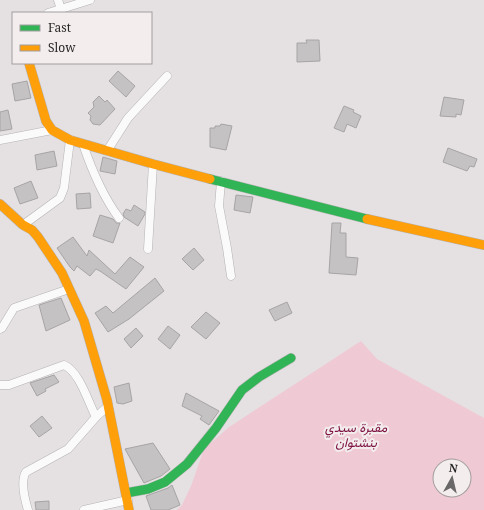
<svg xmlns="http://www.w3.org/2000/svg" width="484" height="510" viewBox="0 0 484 510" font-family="'Noto Serif',Vazirmatn,serif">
  <rect width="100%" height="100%" fill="#e5e1e2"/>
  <!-- green -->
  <path fill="#efcad4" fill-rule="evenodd" d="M361,341l16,18 107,59v92h-307l5,-5 9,-19 13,-37 25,-22zM440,466h24v24h-24z"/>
  <!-- building -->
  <path fill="#c5c2c3" stroke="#a7a4a5" d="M306,40h13l1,21 -23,1v-19h10z
    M118,71l17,15 -9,11 -17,-16z
    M27,81l4,17 -16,3 -3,-17z
    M99,96l6,6 2,-2 8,9 -15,16 -7,-1 -3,-4 1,-4 -3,-3 6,-6 -1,-5z
    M444,97l20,3 -3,15 -5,-1v3l-16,-1z
    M344,106l10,4 -1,2 8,4 -5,12 -9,-4 -3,8 -10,-4z
    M8,110l4,19 -12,2v-19z
    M221,124l11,2 -6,24 -16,-3v-19h5v-2h5z
    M448,148l29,11 -3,8 -4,-1 -3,5 -24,-9z
    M54,151l3,15 -20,4 -2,-15z
    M103,157l14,4 -2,13 -15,-3z
    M31,181l7,17 -18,6 -6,-16z
    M90,193l1,15 -14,1 -1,-15z
    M236,195l17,2 -3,16 -16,-3z
    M134,205l11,7v2l-7,12 -14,-9 -1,-3 3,-5 5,2z
    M100,215l13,4 3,4h4l-7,20 -20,-7z
    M332,223h9l-1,10h6v24l12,1 -2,17 -27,-2z
    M73,237l14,19 2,-6 26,24 15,-17 14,10 -18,22 -26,-18 -4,-2 -6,7 -13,-10 -3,5 -4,-4 -13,-19z
    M194,248l10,12 -11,10 -11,-11z
    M155,278l9,13 -35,28 -21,13 -13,-19 11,-7 7,7z
    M61,298l9,22 -24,11 -7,-26z
    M287,302l5,11 -17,8 -6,-11z
    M206,312l14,11 -14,16 -15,-12z
    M168,326l12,9 -10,14 -12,-10z
    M136,328l7,8 -12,12 -7,-9z
    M54,375l5,7 -14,7 1,2 -9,5 -7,-13z
    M129,383l3,18 -9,3 -6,-1 -3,-16z
    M186,393l33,18 -10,14 -9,-6 2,-3 -20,-10z
    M42,416l10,12 -13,9 -9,-11z
    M153,443l17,26 -9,7 -17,7 -19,-34z
    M172,485l8,20 -12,5h-17l-5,-14 22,-8z
    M49,501v9h-13l-1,-8z"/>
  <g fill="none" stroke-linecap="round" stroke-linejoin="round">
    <defs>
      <path id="street" d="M58,0l3,9
        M48,13l42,-13
        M0,140l52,-10
        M83,144c9,27 19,51 36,74
        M107,151l21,-33 39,-42
        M221,181l-2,25 8,42 4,28
        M23,225l37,-27 4,-10 6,-48
        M148,249l5,-85
        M0,329l2,-1 12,-20 55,-19
        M0,385h9l55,-20c16,7 24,37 32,52
        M28,510c-3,-10 -8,-29 -2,-38l42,-23 28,-32 12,-11
        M84,510l44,-10"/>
      <path id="fast" d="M210,179l157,40
        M126,493l22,-4 17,-7 22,-18 29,-36 26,-38 17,-13 32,-19"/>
      <path id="slow" d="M29,63l17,58 6,9 18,10 83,24 57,15
        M0,204l23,21 9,5 6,7 24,36 22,48 23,79 22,110
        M367,219l117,26"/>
    </defs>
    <!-- street casing -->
    <use href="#street" stroke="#b5b3b3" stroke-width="9"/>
    <!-- fast casing -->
    <use href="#fast" stroke="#b5b3b3" stroke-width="10"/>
    <!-- slow casing -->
    <use href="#slow" stroke="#b5b3b3" stroke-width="10"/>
    <!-- street -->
    <use href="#street" stroke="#fbfafb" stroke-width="8"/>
    <!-- fast -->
    <use href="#fast" stroke="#30b455" stroke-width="9"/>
    <!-- slow -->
    <use href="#slow" stroke="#ff9f0a" stroke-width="9"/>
  </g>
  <g text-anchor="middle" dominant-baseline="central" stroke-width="4" stroke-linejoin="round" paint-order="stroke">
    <!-- park labels -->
    <g font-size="13" font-style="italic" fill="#7f1342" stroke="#f3edee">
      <text x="356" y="427">مقبرة سيدي<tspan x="356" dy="15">بنشتوان</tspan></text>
    </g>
  </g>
  <!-- legend -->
  <rect x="12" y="12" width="140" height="52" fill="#f3edee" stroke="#a29d9e"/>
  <rect x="20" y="25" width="20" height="6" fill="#30b455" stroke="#a29d9e"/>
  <text x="48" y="32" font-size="12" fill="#282626">Fast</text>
  <rect x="20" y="45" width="20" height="6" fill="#ff9f0a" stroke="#a29d9e"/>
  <text x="48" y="52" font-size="12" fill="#282626">Slow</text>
  <!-- north arrow -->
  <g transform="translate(452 478) rotate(8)"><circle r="19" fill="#f3edee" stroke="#a29d9e"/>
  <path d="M0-3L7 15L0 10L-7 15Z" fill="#6a6768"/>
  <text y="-6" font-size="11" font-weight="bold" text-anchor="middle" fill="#282626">N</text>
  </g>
</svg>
